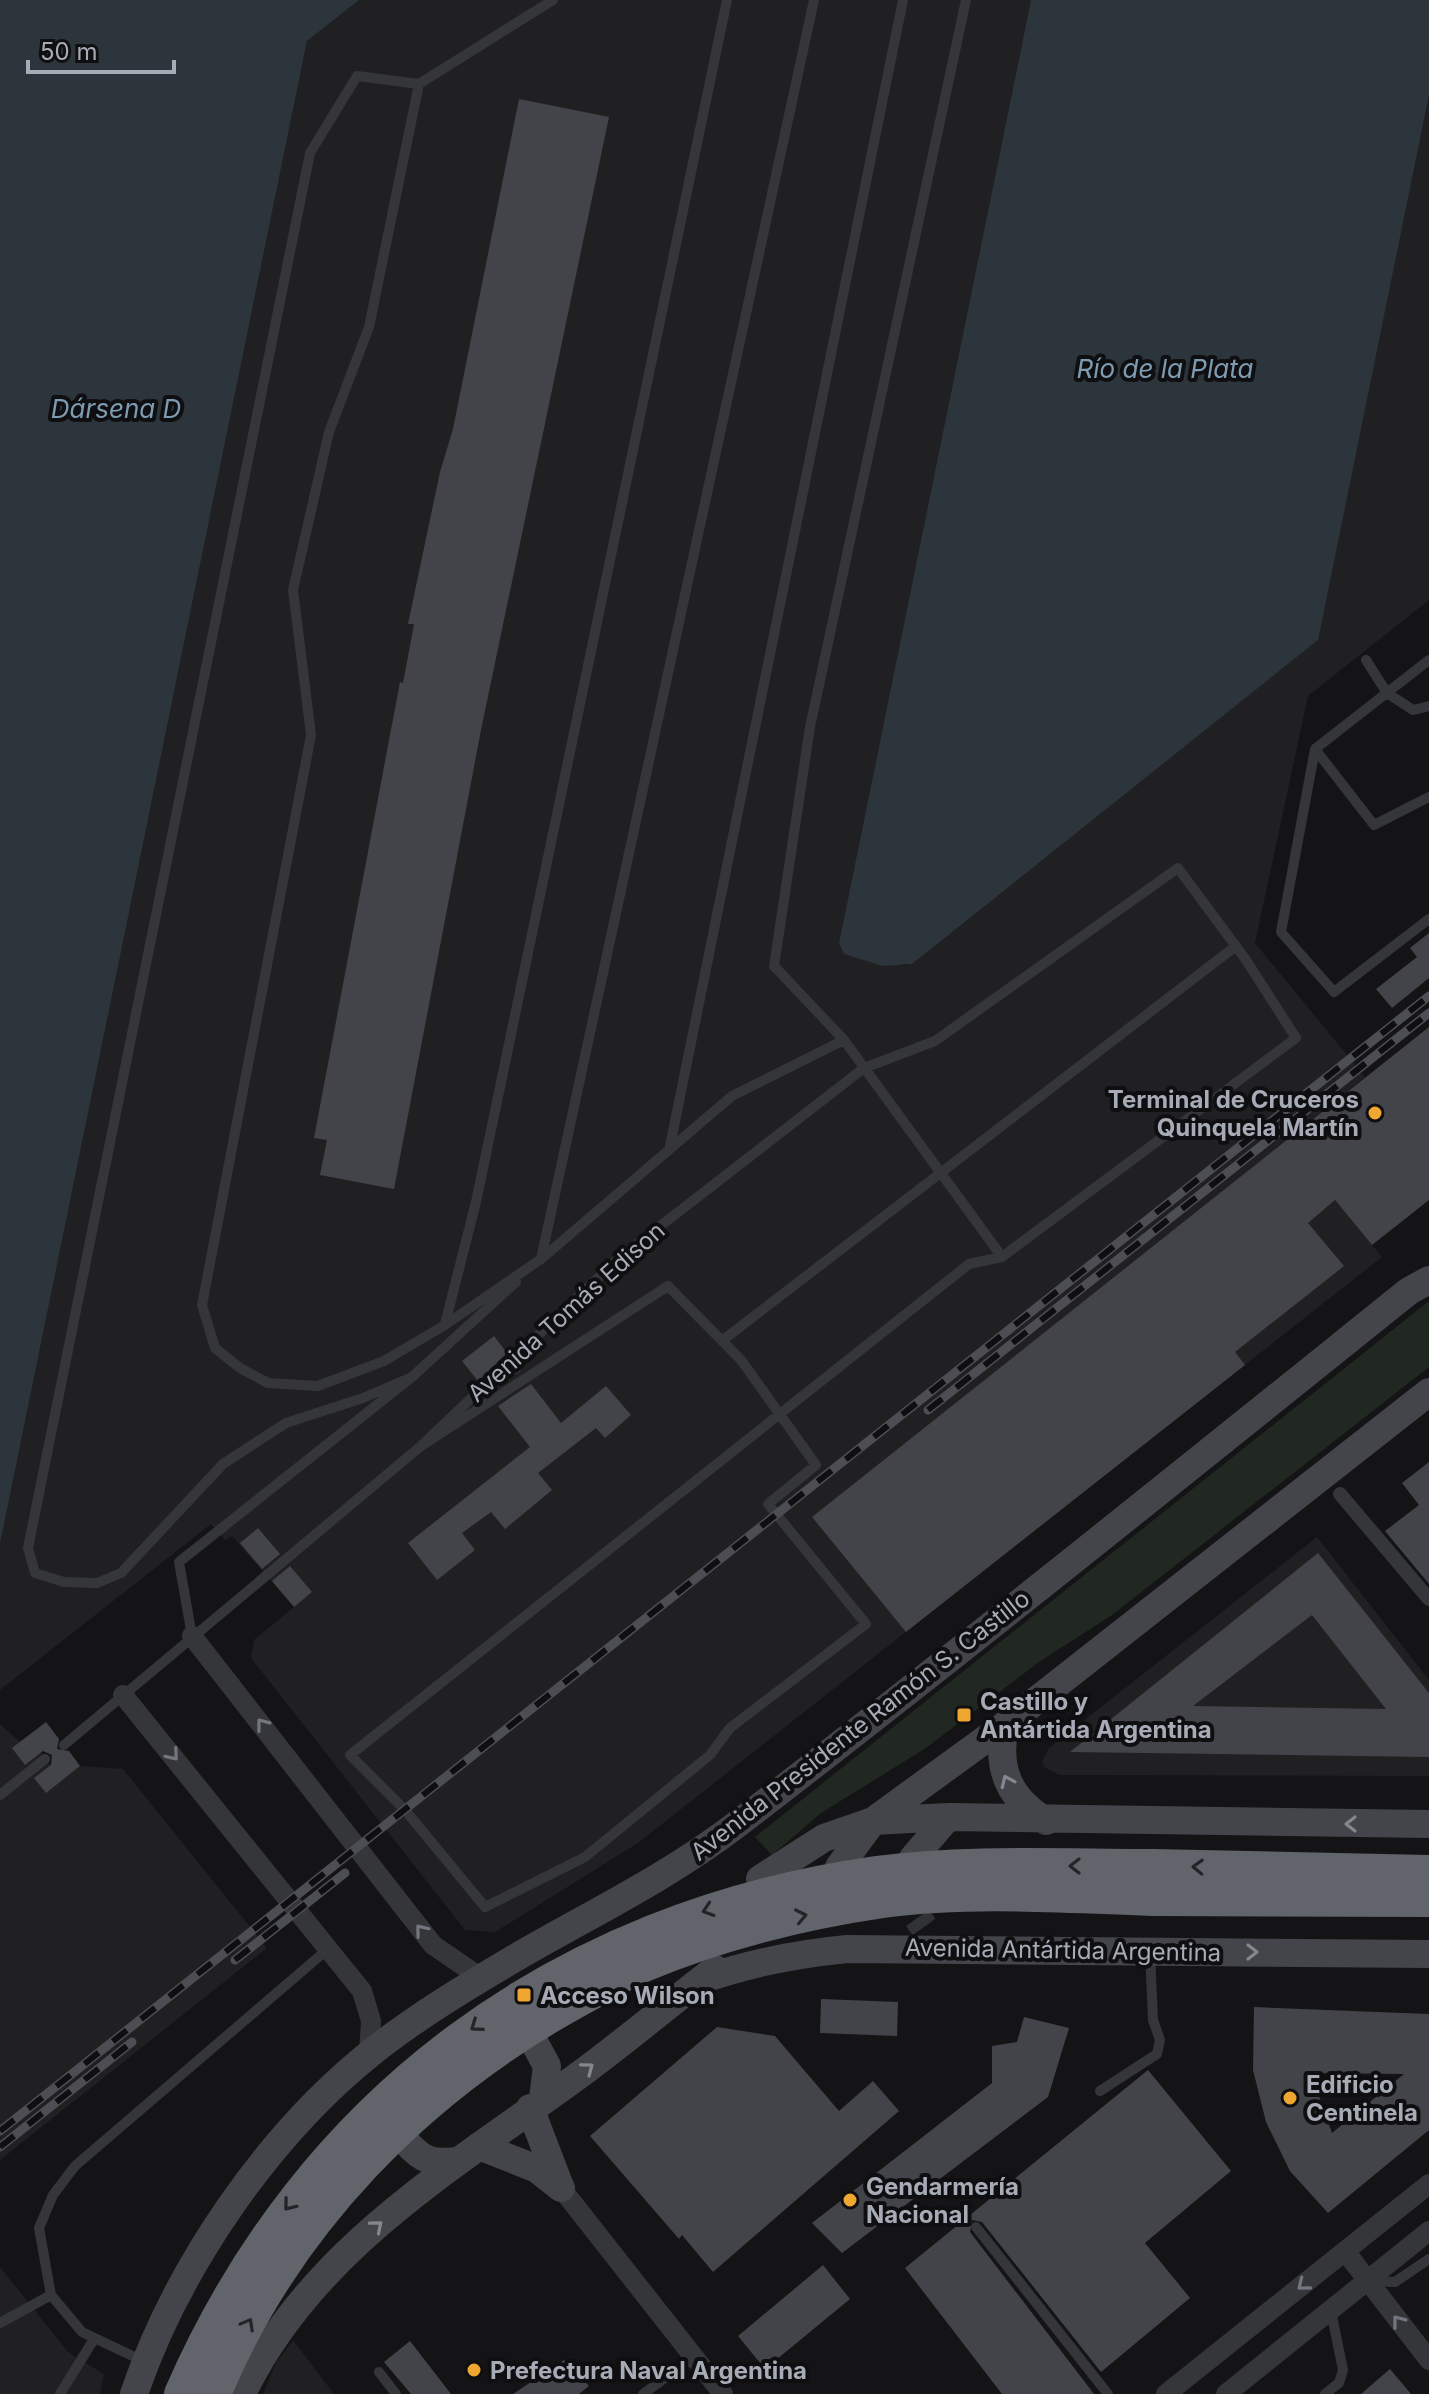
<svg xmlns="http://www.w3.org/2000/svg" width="1429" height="2394" viewBox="0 0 1429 2394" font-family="Inter,sans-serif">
  <rect width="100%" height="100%" fill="#141416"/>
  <!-- built -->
  <path fill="#202023" d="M359,0h672l-192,943 5,11 62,12 411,-326 112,-545v505l-121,96 -53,247 110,134 -89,71 48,61 11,-9 47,57 -744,586 -143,89 -30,-2 -214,-272 3,-18 40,-33 -62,-71 -7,4 -14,-16 -211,166v-146l307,-1503z
    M1317,1537l112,143v96l-370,-1 -15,-8 -2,-6 7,-13z
    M0,1724l20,18 8,-6 34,43 18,-13 43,3 144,179 -267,212z
    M0,2267l68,85 36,22 -4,20h-100z
    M293,2340l41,54h-71l13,-31z"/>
  <!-- green -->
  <path fill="#202821" d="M1429,1301v66l-317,248 -73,47 -113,86 -105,65 -49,42 -17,-18z"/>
  <!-- water -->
  <path fill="#2c353b" d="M0,0h359l-52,41 -307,1503z
    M1031,0h398v95l-111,545 -406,324 -29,2 -39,-12 -5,-11z"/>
  <!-- building -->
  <path fill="#434449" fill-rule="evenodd" d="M519,99l90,18 -128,613 -87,459 -74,-14 7,-35 -13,-2 86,-456 3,1 11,-59h-6l32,-152 13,-43z
    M1429,933v45l-37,30 -16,-19 41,-32 -7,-9z
    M1429,1027v173l-57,45 -37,-45 -27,23 36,43 -109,86 10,13 -339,267 -94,-115z
    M494,1336l13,17 -29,28 -16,-20z
    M517,1366l4,5 -32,21z
    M531,1384l30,39 45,-37 25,29 -26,23 -9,-10 -58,45 14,17 -47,39 -14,-17 -29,21 13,17 -38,30 -29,-37 122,-96 -32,-41z
    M1429,1462v122l-44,-53 34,-26 -17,-22z
    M258,1528l22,26 -18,15 -22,-26z
    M1318,1553l111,140v64l-359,-5zM1312,1615l74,94 -193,-3z
    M290,1566l22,26 -18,15 -22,-26z
    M46,1722l13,17 -2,10 12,2 11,15 -34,27 -12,-15 17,-13 1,-10 -9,-4 -18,14 -13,-17z
    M821,1999l77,3 -1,34 -77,-3z
    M1254,2007l175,7v116l-101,83 -38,-42 -24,-49 -13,-52zM1311,2073l93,1 -72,59z
    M1024,2017l45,11 -21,69 -206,156 -30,-30 180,-140v-37l25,-4z
    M717,2027l58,9 64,75 34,-30 26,30 -186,161 -31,-37 -3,4 -89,-103z
    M1148,2070l83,101 -86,72 45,55 -89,74 -119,-150 -10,-2 -2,12 124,162h-92l-97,-126z
    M823,2265l27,34 -85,70 -27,-33z
    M410,2341l41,53h-40l-27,-32z
    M564,2360l25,26 -10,8h-66z
    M1390,2369l21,25h-50z"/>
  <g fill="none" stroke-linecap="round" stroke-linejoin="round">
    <!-- secondary-tunnel -->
    <path stroke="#313236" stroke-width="28" stroke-dasharray="28 14" stroke-linecap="butt" d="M909,1878l2,31 13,18"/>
    <!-- service -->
    <path stroke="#35363a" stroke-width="10" d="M553,0l-134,84 -50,243 -40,105 -36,158 18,145 -109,570 13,43 25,20 28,15 50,3 66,-25 61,-36 96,-66 273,-1259
      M966,0l-156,727 -36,239 70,74 158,217
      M1366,660l21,33 26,17 16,-4
      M1315,749l-34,183 53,60 95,-73
      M1315,749l59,76 55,-28
      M1315,749l114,-89
      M670,1146l233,-1146
      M540,1260l192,-164 112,-56
      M445,1324l31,-122 251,-1202
      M723,1340l513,-394
      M412,1377l-49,21 -77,25 -63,41 -102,109 -24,10 -33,-1 -29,-9 -7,-25 282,-1395 47,-77 62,8
      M192,1636l-13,-74 233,-185 104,-95
      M64,1745l357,-299 198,-188 245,-190 71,-27 243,-173 68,92 50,78 -294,219 -33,7 -619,491 55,55 80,97 100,-50 125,-102 20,-27 136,-104 -98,-120 48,-39 -75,-105 -73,-74 -247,160
      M0,1795l45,-36
      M1100,2091l57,-37 3,-14 -7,-20 -3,-67
      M976,2227l132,167
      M1370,2281l25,1 34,-23
      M0,2323l51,-28
      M143,2361l-61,-29 -31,-37 -12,-67 14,-33 22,-29 254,-218
      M379,2372l17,22
      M60,2394l34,-55
      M643,2394l51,-37
      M1325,2394l14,-11 4,-13 -12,-59"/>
    <!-- pedestrian -->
    <path stroke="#35363a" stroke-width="14" d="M1340,1494l89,105"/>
    <!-- minor -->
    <path stroke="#35363a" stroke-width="20" d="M192,1636l241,309 48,33
      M123,1695l239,296 9,30 -2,33
      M561,2188l162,206
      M1345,2251l84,109
      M1166,2394l263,-210
      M1226,2394l203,-163"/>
    <!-- secondary -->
    <path stroke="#43454a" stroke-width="28" d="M1005,1725c-9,43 3,73 41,96
      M913,1858l35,-41
      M839,1867l34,-46 132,-96 424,-333
      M760,1879l64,-41 49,-17 75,-4 481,7
      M701,1980c48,-17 95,-26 146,-31l582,5
      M534,2042l13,24 -4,33
      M530,2108l29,76
      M407,2143c15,17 26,21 48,18
      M479,2146l58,23 24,19
      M134,2394c43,-126 133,-258 238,-342 44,-35 94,-65 143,-94 74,-43 153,-81 221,-133 227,-175 450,-355 673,-534l20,-11
      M242,2394c71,-148 217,-230 344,-324 44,-33 86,-68 129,-101"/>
    <!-- motorway -->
    <path stroke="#61646b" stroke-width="34" d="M1153,1866l276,6
      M1154,1899l275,1"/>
    <defs>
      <path id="rail" d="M928,1410l501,-397
        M235,1960l110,-87
        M0,2131l1429,-1135
        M0,2147l132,-105"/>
    </defs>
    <!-- rail casing -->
    <use href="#rail" stroke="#4c4e53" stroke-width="9"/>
    <!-- rail -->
    <use href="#rail" stroke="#0f0f11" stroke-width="6" stroke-dasharray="18" stroke-linecap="butt"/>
    <!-- motorway-bridge -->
    <path stroke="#61646b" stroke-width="34" d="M181,2394c128,-294 379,-476 695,-521 91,-12 185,-7 277,-7
      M214,2394c71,-171 205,-307 366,-395 21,-11 42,-25 64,-34 77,-32 157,-52 239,-64 87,-12 184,-5 271,-2"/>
  </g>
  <!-- one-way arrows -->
  <defs><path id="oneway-chevron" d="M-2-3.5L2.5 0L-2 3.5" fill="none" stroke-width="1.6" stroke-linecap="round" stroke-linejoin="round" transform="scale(2)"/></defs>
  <g stroke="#73767e">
    <use href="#oneway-chevron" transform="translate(262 1724) rotate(-128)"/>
    <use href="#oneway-chevron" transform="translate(173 1755) rotate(50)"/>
    <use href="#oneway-chevron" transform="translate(421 1930) rotate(-129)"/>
    <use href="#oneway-chevron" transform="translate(1303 2285) rotate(141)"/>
    <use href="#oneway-chevron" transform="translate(1398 2321) rotate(-128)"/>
  </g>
  <g stroke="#838790">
    <use href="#oneway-chevron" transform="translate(1007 1781) rotate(-114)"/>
    <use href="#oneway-chevron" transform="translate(1351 1824) rotate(-180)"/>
    <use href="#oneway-chevron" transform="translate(1252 1952)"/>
    <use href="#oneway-chevron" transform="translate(588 2068) rotate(-37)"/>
    <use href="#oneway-chevron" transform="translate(377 2226) rotate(-40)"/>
  </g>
  <g stroke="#242428">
    <use href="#oneway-chevron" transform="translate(1075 1866) rotate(180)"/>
    <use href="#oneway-chevron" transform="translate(1198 1867) rotate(-178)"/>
    <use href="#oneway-chevron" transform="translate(708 1910) rotate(162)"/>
    <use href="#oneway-chevron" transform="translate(801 1916) rotate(-12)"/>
    <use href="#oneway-chevron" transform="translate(476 2026) rotate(145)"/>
    <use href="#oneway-chevron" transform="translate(289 2205) rotate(129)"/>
    <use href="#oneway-chevron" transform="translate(248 2324) rotate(-61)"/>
  </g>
  <!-- markers -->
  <g fill="#f0a732" stroke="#0f0f11" stroke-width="3">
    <circle cx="1375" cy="1113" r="8"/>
    <rect x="956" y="1707" width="16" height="16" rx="4"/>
    <rect x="516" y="1987" width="16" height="16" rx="4"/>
    <circle cx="1290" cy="2098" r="8"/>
    <circle cx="850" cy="2200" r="8"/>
    <circle cx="474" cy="2370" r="8"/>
  </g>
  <g text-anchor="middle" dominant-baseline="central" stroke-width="8" stroke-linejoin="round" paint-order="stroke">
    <!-- poi labels -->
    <g font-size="24" font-weight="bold" fill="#a6abb6" stroke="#0f0f11" text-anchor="start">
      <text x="1359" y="1099" text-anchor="end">Terminal de Cruceros<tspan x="1359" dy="28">Quinquela Martín</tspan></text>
      <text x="980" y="1701">Castillo y<tspan x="980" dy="28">Antártida Argentina</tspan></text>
      <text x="540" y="1995">Acceso Wilson</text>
      <text x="1306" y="2084">Edificio<tspan x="1306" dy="28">Centinela</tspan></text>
      <text x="866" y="2186">Gendarmería<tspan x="866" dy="28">Nacional</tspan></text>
      <text x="490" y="2370">Prefectura Naval Argentina</text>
    </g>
    <!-- street labels -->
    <g font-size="24" fill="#a6abb6" stroke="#0f0f11">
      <text transform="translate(566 1312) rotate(-42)">Avenida Tomás Edison</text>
      <text transform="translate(860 1725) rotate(-38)">Avenida Presidente Ramón S. Castillo</text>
      <text transform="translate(1063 1950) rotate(1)">Avenida Antártida Argentina</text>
    </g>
    <!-- water labels -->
    <g font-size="26" font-style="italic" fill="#7d9bb1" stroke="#0f0f11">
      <text x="1165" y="368">Río de la Plata</text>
      <text x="116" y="408">Dársena D</text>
    </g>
  </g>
  <!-- scale -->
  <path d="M28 60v12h146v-12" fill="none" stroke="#a6abb6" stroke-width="4"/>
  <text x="40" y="60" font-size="24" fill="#a6abb6" stroke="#0f0f11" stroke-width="6" paint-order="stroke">50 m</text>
</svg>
